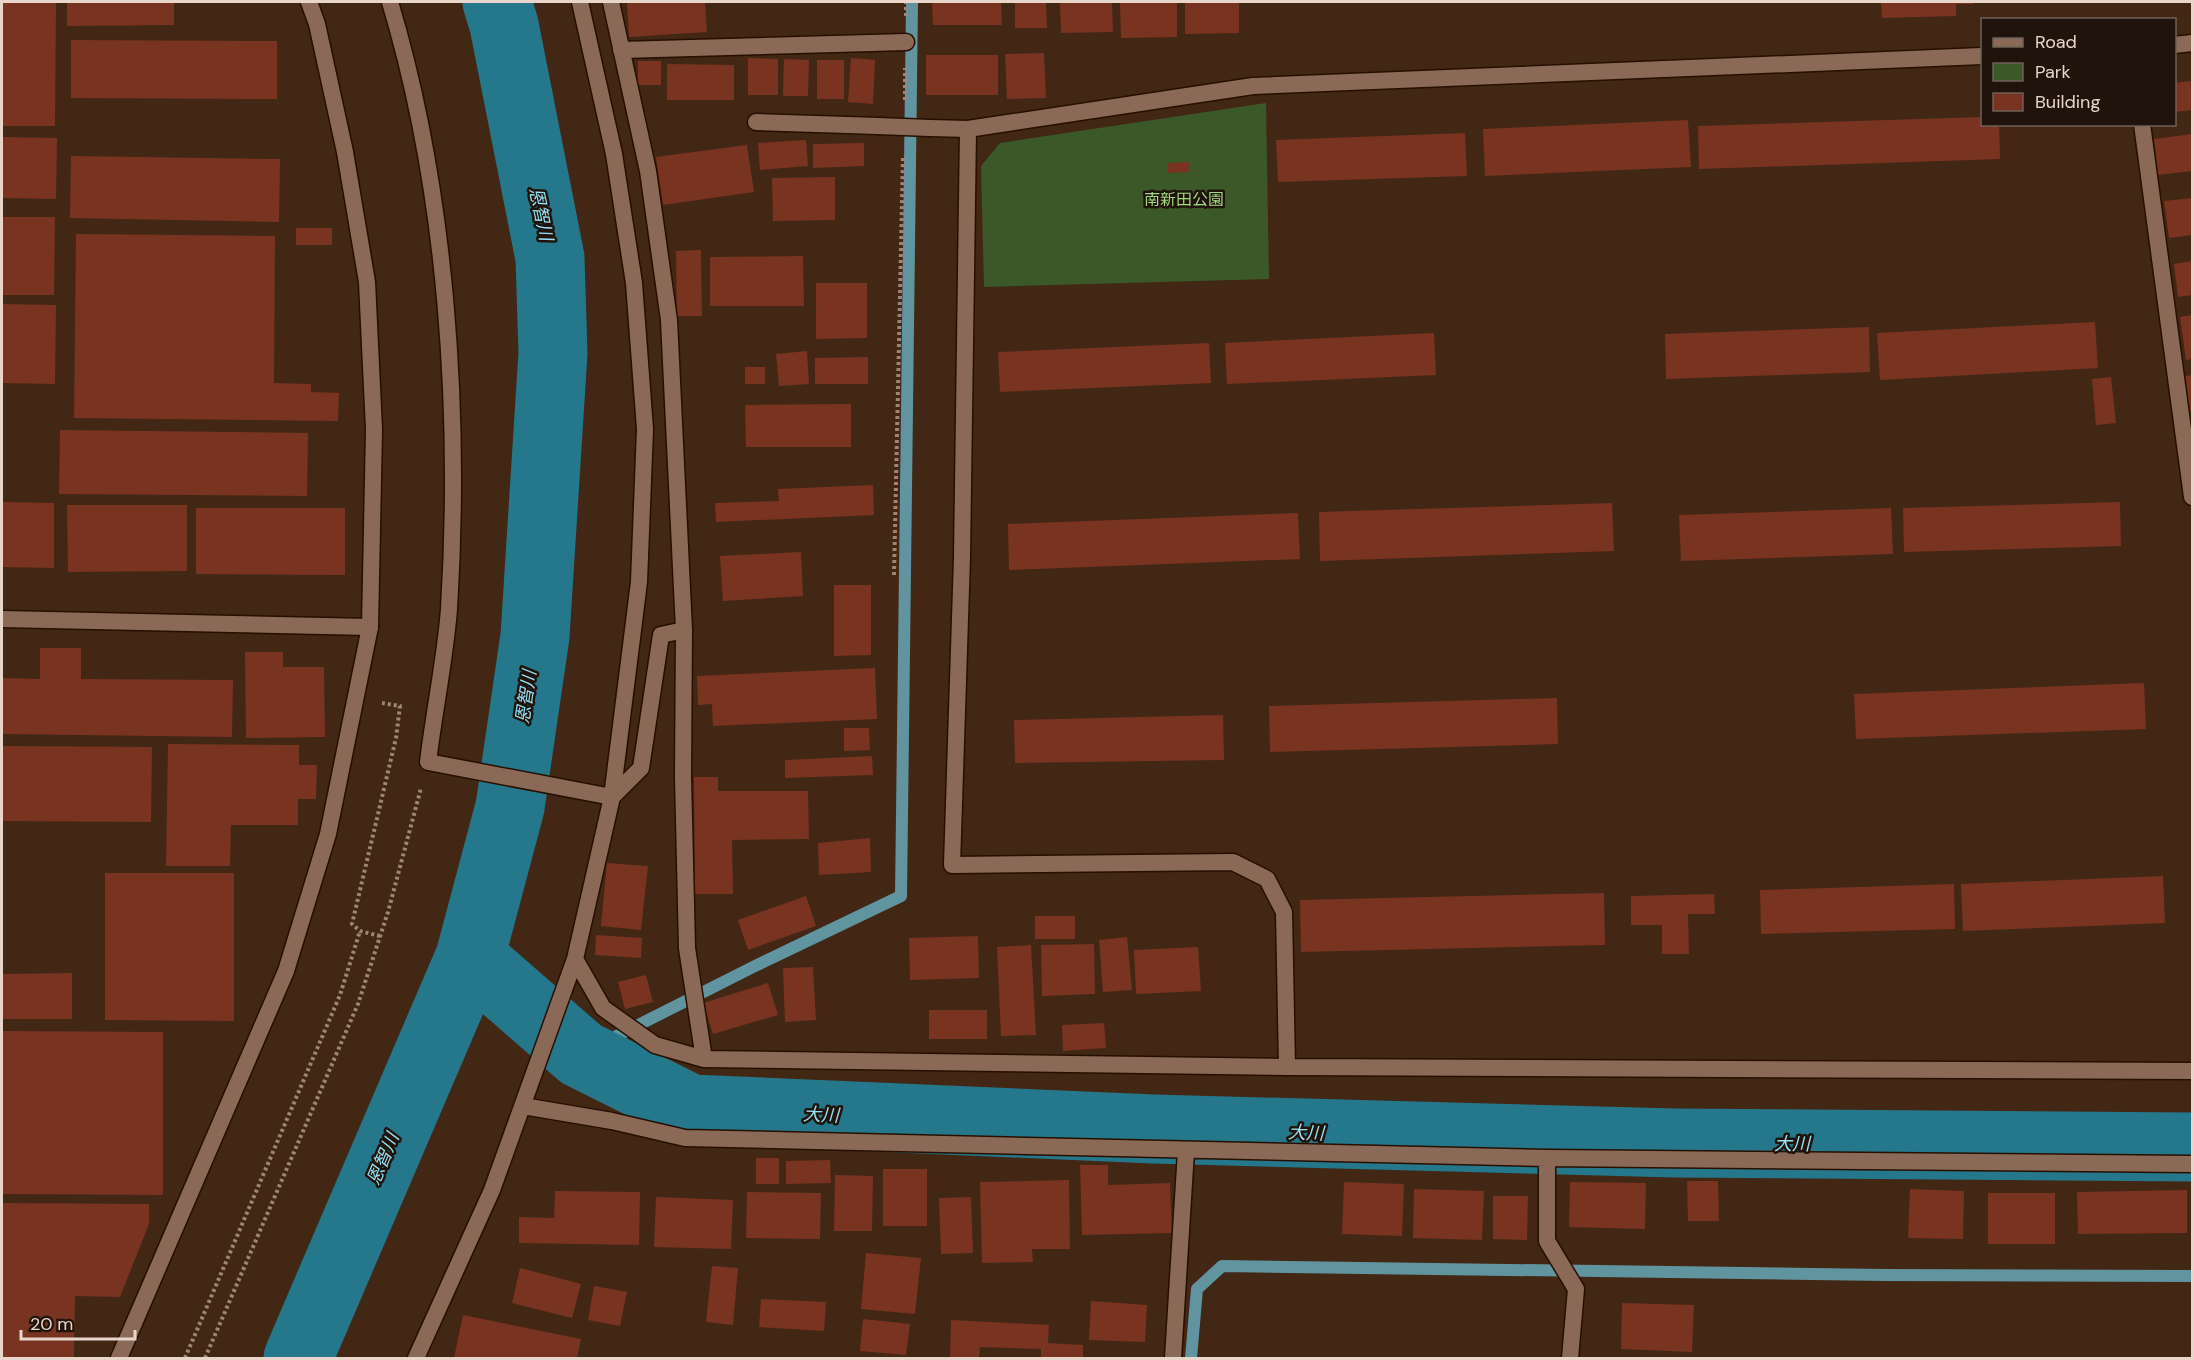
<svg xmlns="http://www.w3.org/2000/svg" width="2194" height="1360" viewBox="0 0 2194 1360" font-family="'DM Sans','Noto Sans JP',sans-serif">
  <rect width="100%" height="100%" fill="#422715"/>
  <!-- green -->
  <path fill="#3b5828" d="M1266,103l3,176 -285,8 -3,-121 19,-23z"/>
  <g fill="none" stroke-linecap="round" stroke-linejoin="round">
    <!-- stream -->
    <path stroke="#60949e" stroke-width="12" d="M581,1054l172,-87 148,-71 11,-894
      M1191,1358l6,-69 25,-23 662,9 308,1"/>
    <!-- river -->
    <path stroke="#25778b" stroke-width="69" d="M470,957l111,97 110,55 463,20 521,14 517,4
      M298,1358l172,-401 40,-150 25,-171 18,-283 -3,-95 -46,-233 -7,-23"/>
  </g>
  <!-- building -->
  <path fill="#793321" d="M2,2h54l-1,124h-53z
    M67,2h107v23l-107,1z
    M627,2h78l2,30 -78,5z
    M932,2h69l1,23h-69z
    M1015,2h31l1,26h-32z
    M1060,2h52l1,30 -52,1z
    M1120,2h57v35l-56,1z
    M1185,2h54v31l-54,1z
    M1881,2h92v2h-17v12l-74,2z
    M71,40l206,1v58l-206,-1z
    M1044,53l2,45 -39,1 -2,-45z
    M926,55h72v40h-72z
    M748,58l30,1v36h-30z
    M851,58l24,2 -2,44 -25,-2z
    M784,59l25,1 -1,36h-25z
    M817,60h27v39h-27z
    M638,61h23v24h-23z
    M667,64l67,1v35h-67z
    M2192,81v29l-18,2v-29z
    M1982,117v7h17l1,35 -301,10 -1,-43z
    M1688,120l3,47 -206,9 -2,-47z
    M1465,133l2,43 -189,6 -2,-42z
    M2192,134v37l-34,4 -4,-36z
    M2,137l55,1 -1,61 -54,-1z
    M806,140l2,26 -48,4 -2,-27z
    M864,143v23l-51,2v-24z
    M747,145l7,47 -91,13 -7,-48z
    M71,156l209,3 -1,63 -209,-4z
    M1189,162v10l-21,1 -1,-10z
    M835,177v43l-62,1 -1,-43z
    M2192,198v37l-23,3 -5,-37z
    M2,217h53l-1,78h-52z
    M296,228h36v17h-36z
    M76,234l199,2 -1,147 37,1v8l28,1 -1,28 -264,-3z
    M701,250l1,66h-25l-1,-65z
    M803,256l1,50h-94v-49z
    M2192,261v34l-14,2 -4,-33z
    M816,283h51v55l-51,1z
    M2,304l54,1 -1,79 -53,-1z
    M2192,315v44l-6,1 -6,-43z
    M2095,322l3,46 -218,12 -3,-47z
    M1869,327l1,45 -204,7 -1,-45z
    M1434,333l2,42 -209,9 -2,-41z
    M1209,343l2,40 -211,9 -2,-40z
    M807,351l2,33 -30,2 -3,-32z
    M868,357v27h-53v-26z
    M745,367h20v17h-20z
    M2192,375v36h-2l-5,-35z
    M2111,377l5,46 -20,2 -4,-46z
    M851,404v43h-105l-1,-42z
    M60,430l248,3 -1,63 -248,-2z
    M873,485l1,30 -158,7 -1,-19 64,-2 -1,-12z
    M2,502l52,1v65l-52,-1z
    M2120,502l1,44 -217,6 -1,-44z
    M1612,503l2,48 -294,10 -1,-49z
    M67,505h120v66l-119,1z
    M196,508h149v67l-149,-1z
    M1891,508l2,46 -212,7 -2,-46z
    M1298,513l2,46 -291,11 -1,-46z
    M801,552l2,44 -80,5 -3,-45z
    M834,585h37v70l-37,1z
    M40,648h41v31l152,1 -1,57 -230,-3v-56l38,1z
    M245,652h38v15h41l1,70 -79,1z
    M875,668l2,51 -164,7 -1,-22 -14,1 -1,-29z
    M2144,683l2,46 -290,10 -2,-45z
    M1557,698l1,46 -288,8 -1,-46z
    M1223,715l1,45 -209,3 -1,-43z
    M844,728h25l1,22 -26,1z
    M168,744l131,1v20h18l-1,34h-18v26h-67l-1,41h-64z
    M2,746l150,1 -1,75 -149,-1z
    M872,756l1,19 -88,3v-18z
    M694,777h24v14h90l1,48 -77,1 1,54h-38z
    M870,838l1,34 -52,3 -1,-32z
    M607,863l41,3 -7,64 -40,-4z
    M105,873h129v148l-129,-1z
    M2163,876l2,47 -202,8 -2,-47z
    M1954,884l1,45 -194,5 -1,-44z
    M1604,893l1,52 -304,7 -1,-52z
    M1714,894l1,20h-27l1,40h-27v-29h-31v-29z
    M806,896l10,30 -68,24 -10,-30z
    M1035,916h40v23h-40z
    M596,935l46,3 -1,20 -46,-3z
    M978,936l1,42 -69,2 -1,-42z
    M1127,937l5,53 -29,2 -4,-52z
    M1094,944l1,50 -53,2 -1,-51z
    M1031,945l5,90 -35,1 -4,-89z
    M1198,947l3,44 -65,3 -2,-44z
    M813,967l3,53 -31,2 -2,-54z
    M72,973v46h-70v-45z
    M646,975l7,27 -28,7 -7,-27z
    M768,983l10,32 -65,19 -10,-31z
    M929,1010h58v29h-58z
    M1104,1023l2,25 -43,3 -1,-26z
    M2,1031l161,1v163l-161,-1z
    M756,1158h23v26h-23z
    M830,1160l1,23 -45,1v-23z
    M1080,1165h28v20l62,-2 2,50 -90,2z
    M883,1169h44v57h-44z
    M835,1175l38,1 -1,55h-38z
    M1069,1180l1,69h-38l1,13 -51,1 -2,-81z
    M1687,1181h31l1,40h-31z
    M1344,1182l60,2 -2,52 -60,-2z
    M1570,1182l76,1 -1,46 -76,-2z
    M1414,1189l70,2 -2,49 -69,-2z
    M1910,1189l54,2 -1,48 -55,-1z
    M2187,1190v43l-109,1 -1,-42z
    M555,1191l85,1 -1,53 -120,-2v-26l35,1z
    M747,1192l74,1 -1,46 -74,-1z
    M1988,1193h67v51h-67z
    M1493,1196h35l-1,44 -34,-1z
    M656,1197l77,3 -2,49 -77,-2z
    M971,1197l2,56 -32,1 -2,-56z
    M2,1203l147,1v20l-29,73 -45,-1 -1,62h-72z
    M866,1253l55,5 -6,56 -54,-5z
    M712,1266l26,2 -5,57 -27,-3z
    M520,1268l61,16 -9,34 -60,-15z
    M594,1286l33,6 -7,34 -32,-6z
    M761,1299l65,3 -2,29 -65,-4z
    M1091,1301l56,4 -2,37 -56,-2z
    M1622,1303l72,2 -2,47 -71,-3z
    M463,1315l118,24 -4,19h-123z
    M863,1319l47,5 -4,31 -46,-4z
    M951,1320l98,5 -1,18 35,2v13h-42v-9l-61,-2 -1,11h-29z"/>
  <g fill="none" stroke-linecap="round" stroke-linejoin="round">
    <defs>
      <path id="service" d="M756,122l122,4
        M930,128l38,1"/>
      <path id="minor" d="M390,2c57,190 71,409 59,607 -4,51 -15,103 -21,153l184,35 27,-215 6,-153 -11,-146 -20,-129 -34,-152
        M621,50l285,-8
        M2,619l368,8
        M684,630l-1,147 4,171 17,111
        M575,959l28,49 52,37 49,14 583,8
        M523,1106l89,15 73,17 862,20 645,6
        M1547,1158v83l29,48 -6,69
        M416,1358l76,-168 83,-231 37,-162 29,-29 20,-133 23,-5 -15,-310 -21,-149 -37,-169
        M1173,1358l13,-207"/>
      <path id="tertiary" d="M2174,45l18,-2
        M1982,56l-729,30 -285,43 -6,428 -10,308 281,-3 34,17 17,33 3,155 905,4
        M2142,124l50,373
        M119,1358l167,-387 42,-137 42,-207 4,-198 -7,-147 -22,-130 -28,-128 -8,-22"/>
    </defs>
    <!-- service casing -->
    <use href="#service" stroke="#270f00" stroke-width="19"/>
    <!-- minor casing -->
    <use href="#minor" stroke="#270f00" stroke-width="19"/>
    <!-- tertiary casing -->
    <use href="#tertiary" stroke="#270f00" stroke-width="19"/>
    <!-- path -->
    <path stroke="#9d8678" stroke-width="4" stroke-dasharray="3 3" stroke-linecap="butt" d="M906,16v-14
      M905,100v-32
      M894,575l9,-420
      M380,936l-20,-5 -8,-7 44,-186 4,-32 -18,-3
      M185,1358l155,-363 20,-64
      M205,1358l153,-354 30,-92 33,-124"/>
    <!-- service -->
    <use href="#service" stroke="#8a6a57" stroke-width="16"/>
    <!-- minor -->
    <use href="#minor" stroke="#8a6a57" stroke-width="16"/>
    <!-- tertiary -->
    <use href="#tertiary" stroke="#8a6a57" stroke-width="16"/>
    <defs>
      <path id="service-bridge" d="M878,126l52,2"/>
    </defs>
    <!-- service-bridge casing -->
    <use href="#service-bridge" stroke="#270f00" stroke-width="19" stroke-linecap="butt"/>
    <!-- service-bridge -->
    <use href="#service-bridge" stroke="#8a6a57" stroke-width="16"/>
  </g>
  <g text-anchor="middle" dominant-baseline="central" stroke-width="5" stroke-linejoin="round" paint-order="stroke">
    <!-- park labels -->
    <g font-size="16" fill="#a1d87d" stroke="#1f130b">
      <text x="1184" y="199">南新田公園</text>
    </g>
    <!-- water labels -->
    <g font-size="18" font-style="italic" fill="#95e0f6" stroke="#1f130b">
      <text transform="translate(541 214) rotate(78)">恩智川</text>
      <text transform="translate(526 697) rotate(-82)">恩智川</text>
      <text transform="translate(821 1115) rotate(2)">大川</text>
      <text transform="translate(1306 1133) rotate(2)">大川</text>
      <text x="1792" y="1144">大川</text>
      <text transform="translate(383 1159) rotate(-67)">恩智川</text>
    </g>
  </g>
  <!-- border -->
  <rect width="2194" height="1360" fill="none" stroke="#e8d6cb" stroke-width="6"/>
  <!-- legend -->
  <rect x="1981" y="18" width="195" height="108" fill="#1f130b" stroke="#6f6158" stroke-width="1.5"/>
  <rect x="1993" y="38" width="30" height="9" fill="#8a6a57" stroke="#6f6158" stroke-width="1.5"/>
  <text x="2035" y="48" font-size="18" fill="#e8d6cb">Road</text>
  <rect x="1993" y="63" width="30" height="18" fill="#3b5828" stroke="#6f6158" stroke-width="1.5"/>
  <text x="2035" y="78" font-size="18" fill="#e8d6cb">Park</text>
  <rect x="1993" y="93" width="30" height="18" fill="#793321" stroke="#6f6158" stroke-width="1.5"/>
  <text x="2035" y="108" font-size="18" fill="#e8d6cb">Building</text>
  <!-- scale -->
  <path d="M21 1330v9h114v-9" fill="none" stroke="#e8d6cb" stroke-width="3"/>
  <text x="30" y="1330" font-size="18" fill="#e8d6cb" stroke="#1f130b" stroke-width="4.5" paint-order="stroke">20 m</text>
</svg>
